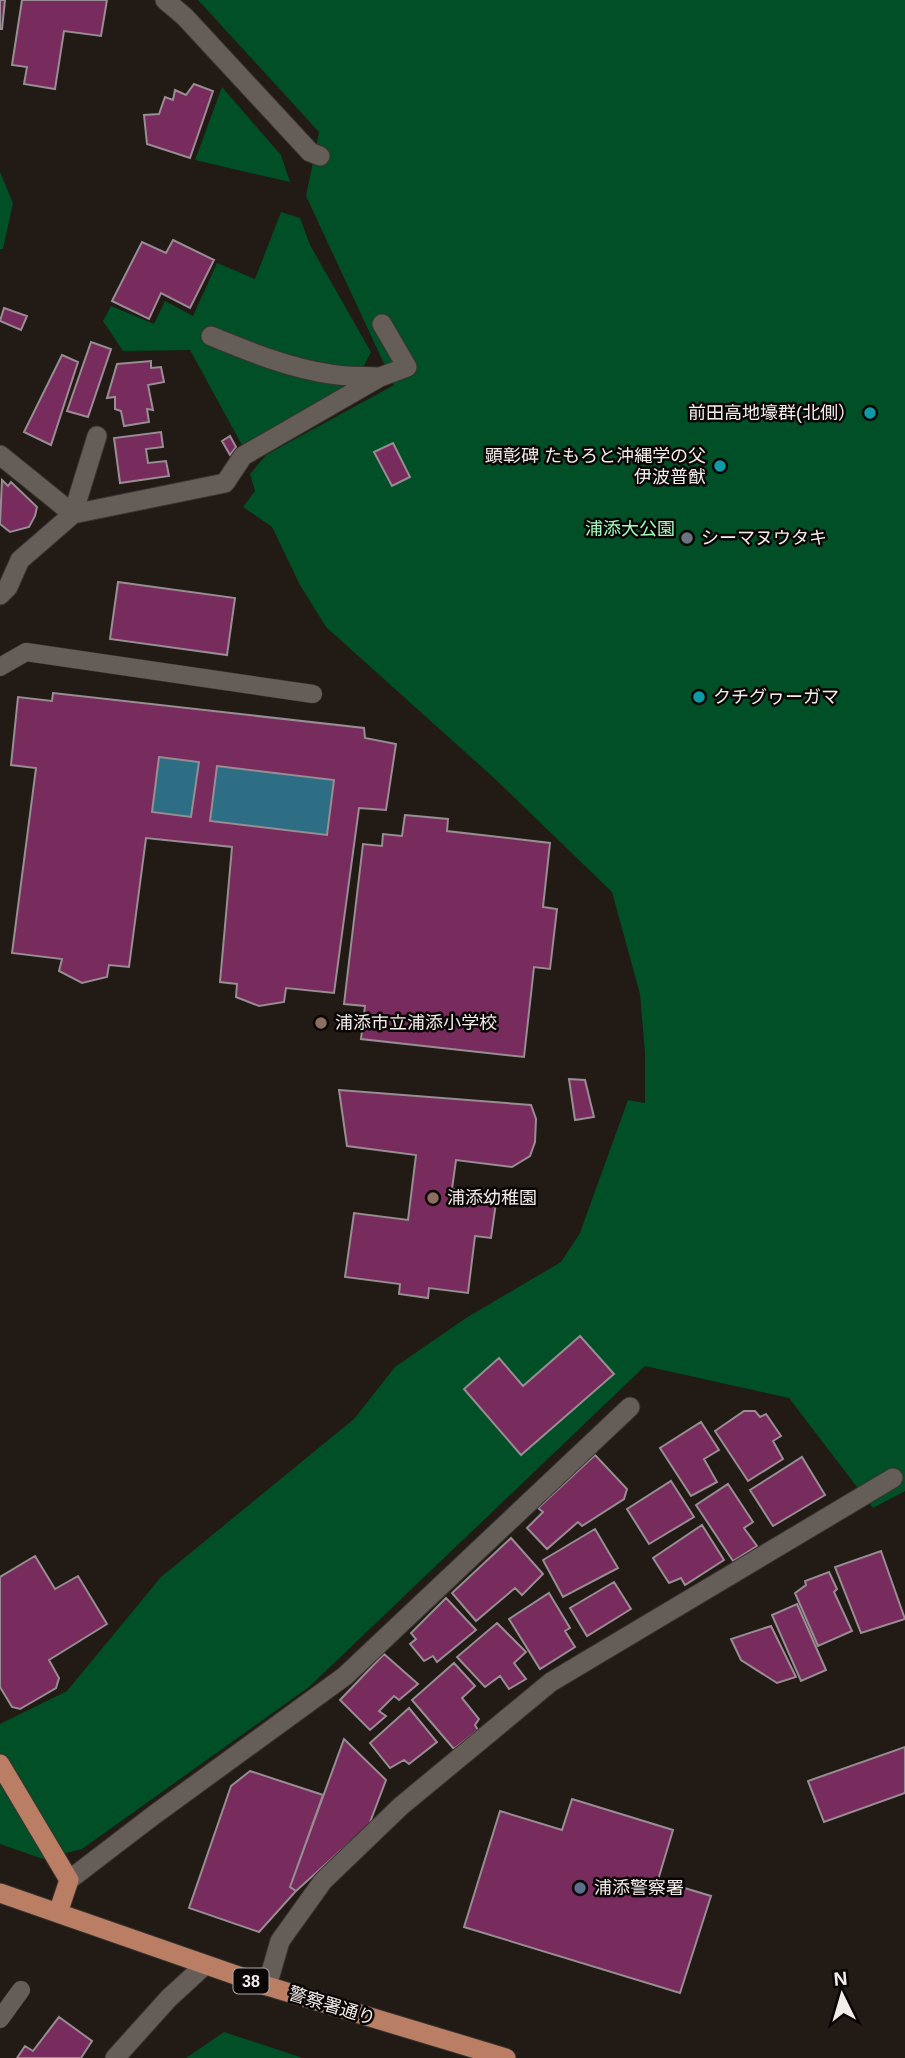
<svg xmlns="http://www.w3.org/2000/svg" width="905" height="2058" viewBox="0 0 905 2058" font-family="Helvetica,'Noto Sans JP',sans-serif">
  <rect width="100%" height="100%" fill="#211a15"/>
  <!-- green -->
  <path fill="#004f26" d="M198,0h707v1491l-32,17 -84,-110 -144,-32 -336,321 -227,162 -39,10 -43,-15v-120l67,-33 94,-114 193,-158 41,-52 71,-49 95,-56 19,-29 48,-133 17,3v-50l-5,-59 -28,-102 -118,-114 -168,-151 -26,-42 -28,-58 -29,-20 12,-16 -5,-17 16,-19 128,-70 -88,-189 13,-64z
    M222,87l59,68 9,27 -95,-22z
    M0,172l13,31 -10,46h-3z
    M281,212l19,6 10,27 61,107 -16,31 -112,64 -53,-97 -67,1 -20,-30 8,-15 43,18 11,-23 28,15 24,-53 38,16z
    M224,2032l79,26h-117z"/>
  <!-- water -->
  <path fill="#2e6e85" d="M159,757l40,5 -8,55 -39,-5z
    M217,766l117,14 -7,55 -117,-14z"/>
  <!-- building -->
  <path fill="#782b5d" stroke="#978d92" stroke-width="2" fill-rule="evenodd" d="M0,0h5l-3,29h-2z
    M22,0h85l-6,36 -37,-5 -9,58 -31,-5 3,-17 -15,-2z
    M194,84l19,7 -23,67 -43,-14 -3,-29 15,-1 6,-17 8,3 2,-10 11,5z
    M173,240l41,20 -24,48 -29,-15 -12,26 -37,-18 30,-59 24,11z
    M4,308l23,8 -6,14 -21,-9z
    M91,342l20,7 -23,68 -21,-6z
    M62,355l16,7 -27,83 -27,-13z
    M151,361v7l10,-1 3,15 -16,3 5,25 -6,-1 2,13 -25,4 -3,-15 -6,-2v-12l-8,1 10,-34z
    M161,432l2,15 -17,2 2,14 18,-2 3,15 -49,7 -6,-45z
    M230,436l6,11 -6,8 -8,-14z
    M393,443l17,34 -18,9 -18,-34z
    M2,480l6,6 3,-4 26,25 -2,9 -6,11 -19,5 -10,-8z
    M118,582l117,16 -8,57 -117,-16z
    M53,693l311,35 1,10 31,6 -10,66 -27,-2 -25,185 -48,-5 -2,14 -25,4 -23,-9 1,-13 -17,-2 12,-135 -86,-9 -17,129 -20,-2 -2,12 -25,6 -23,-12 3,-12 -50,-6 24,-185 -25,-3 7,-68 34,4zM159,757l40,5 -8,55 -39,-5zM217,766l117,14 -7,55 -117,-14z
    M405,815l43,4 -1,12 103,12 -7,64 14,2 -7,60 -16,-2 -10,90 -163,-18 4,-33 -21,-2 19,-160 19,2 1,-12 19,2z
    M569,1079l16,1 9,37 -19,3z
    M339,1090l192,15 5,14 -1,23 -5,14 -18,11 -56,-7 -4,29 45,6 -6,43 -16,-2 -7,57 -39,-5 -1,10 -29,-4 1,-10 -55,-7 9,-64 54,7 8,-65 -69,-9z
    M580,1336l34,38 -93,81 -57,-66 35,-31 24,28z
    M744,1411h11l5,6 6,-3 15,22 -8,5 10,18 -35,22 -33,-50z
    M701,1422l18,28 -15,9 13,23 -26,14 -31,-48z
    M595,1455l32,34 -3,10 -42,27 -4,-4 -31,27 -20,-21 16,-16 -5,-4z
    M802,1457l23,38 -52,31 -23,-36z
    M671,1481l23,36 -45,27 -22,-35z
    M728,1484l25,38 -9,6 13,18 -24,15 -37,-56z
    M702,1525l22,35 -39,25 -4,-7 -12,5 -16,-25z
    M595,1529l23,39 -55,29 -20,-37z
    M511,1538l32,36 -21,21 -7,-7 -39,33 -24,-28z
    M881,1551l24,68 -44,14 -26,-66z
    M35,1556l20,33 23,-13 29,48 -58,36 10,18 -3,10 -36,21 -8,-2 -12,-20v-110z
    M829,1572l8,17 -3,3 18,39 -34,15 -23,-53 11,-8 -1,-4z
    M614,1582l17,27 -44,27 -17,-28z
    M549,1593l21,35 -5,3 10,16 -35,22 -31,-50z
    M446,1598l30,32 -39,32 -4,-6 -9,5 -14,-17 6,-5 -5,-6z
    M797,1604l29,66 -25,11 -29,-66z
    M497,1623l29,29 -12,11 12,16 -17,10 -9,-13 -15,11 -28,-30z
    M771,1626l25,51 -19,6 -36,-23 -10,-21z
    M384,1654l34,30 -19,16 -5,-4 -15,15 7,5 -16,14 -30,-30z
    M454,1663l21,23 -13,12 17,21 -4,6 3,5 -24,19 -42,-49z
    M409,1708l28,34 -28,22 -5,-4 -14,8 -20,-25z
    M344,1739l42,41 -17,45 -73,66 -6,-4z
    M905,1747v46l-81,29 -16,-41z
    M250,1771l73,24 -33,92 6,4 -37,41 -70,-24 42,-122z
    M572,1799l101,31 -15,50 53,16 -31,97 -216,-66 36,-116 62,19z
    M59,2017l33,24 -11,17h-64l8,-12 8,5z"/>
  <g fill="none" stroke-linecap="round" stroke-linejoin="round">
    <defs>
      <path id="service" d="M0,667l26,-15 287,42
        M0,2019l21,-29"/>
      <path id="minor" d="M165,0l20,17 125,135 10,4
        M211,336c39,16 78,32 119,38 16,3 32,2 48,3
        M0,455l73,59 152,-31 18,-27 137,-79 27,-10 -25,-43
        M0,595l8,-8 12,-27 53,-46 24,-78
        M69,1880l85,-65 191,-139 285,-269
        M267,1986l13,-45 43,-60 78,-75 150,-124 342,-204
        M115,2058l54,-60 36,-33"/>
      <path id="primary" d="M0,1764l69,116 -11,33
        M0,1893l267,93 239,72"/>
    </defs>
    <!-- service casing -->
    <use href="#service" stroke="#393431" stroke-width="19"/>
    <!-- minor casing -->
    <use href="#minor" stroke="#393431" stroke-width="21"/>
    <!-- primary casing -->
    <use href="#primary" stroke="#393431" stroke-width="21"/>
    <!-- service -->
    <use href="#service" stroke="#655d57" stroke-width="18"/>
    <!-- minor -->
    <use href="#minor" stroke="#655d57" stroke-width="19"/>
    <!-- primary -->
    <use href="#primary" stroke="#b97e64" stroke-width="19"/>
  </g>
  <!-- markers -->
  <g fill="#0f9aa8" stroke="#090605" stroke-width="2.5">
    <circle cx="870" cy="413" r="7"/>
    <circle cx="720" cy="466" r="7"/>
    <circle cx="699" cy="697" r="7"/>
  </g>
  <circle fill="#6b7280" stroke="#090605" stroke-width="2.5" cx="687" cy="538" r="7"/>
  <g fill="#8d6e63" stroke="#090605" stroke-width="2.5">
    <circle cx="321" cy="1023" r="7"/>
    <circle cx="433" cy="1198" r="7"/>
  </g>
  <circle fill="#5c6f8a" stroke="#090605" stroke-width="2.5" cx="580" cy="1888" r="7"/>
  <g text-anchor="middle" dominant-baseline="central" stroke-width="5" stroke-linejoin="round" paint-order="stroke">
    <!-- shield labels -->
    <rect fill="#090605" stroke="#aca8a5" stroke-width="2" x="233.5" y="1968.5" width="35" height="25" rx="5"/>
    <g font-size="16" font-weight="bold" fill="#f2edea">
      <text x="251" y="1981">38</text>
    </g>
    <!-- poi labels -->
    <g font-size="18" fill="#f2edea" stroke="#090605" text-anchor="start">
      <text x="856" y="413" text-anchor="end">前田高地壕群(北側）</text>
      <text x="706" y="456" text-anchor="end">顕彰碑 たもろと沖縄学の父<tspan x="706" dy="21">伊波普猷</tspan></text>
      <text x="701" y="538">シーマヌウタキ</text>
      <text x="713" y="697">クチグヮーガマ</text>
      <text x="335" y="1023">浦添市立浦添小学校</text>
      <text x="447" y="1198">浦添幼稚園</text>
      <text x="594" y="1888">浦添警察署</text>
    </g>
    <!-- park labels -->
    <g font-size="18" fill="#a3fcbd" stroke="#090605">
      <text x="630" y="529">浦添大公園</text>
    </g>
    <!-- street labels -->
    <g font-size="18" fill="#f2edea" stroke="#090605">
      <text transform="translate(332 2006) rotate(17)">警察署通り</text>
    </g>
  </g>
  <!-- north arrow -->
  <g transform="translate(842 1995) rotate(355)" stroke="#090605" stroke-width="5" paint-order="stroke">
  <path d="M0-5L12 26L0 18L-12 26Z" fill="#f2edea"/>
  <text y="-10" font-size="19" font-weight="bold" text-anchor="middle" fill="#f2edea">N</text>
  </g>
</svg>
